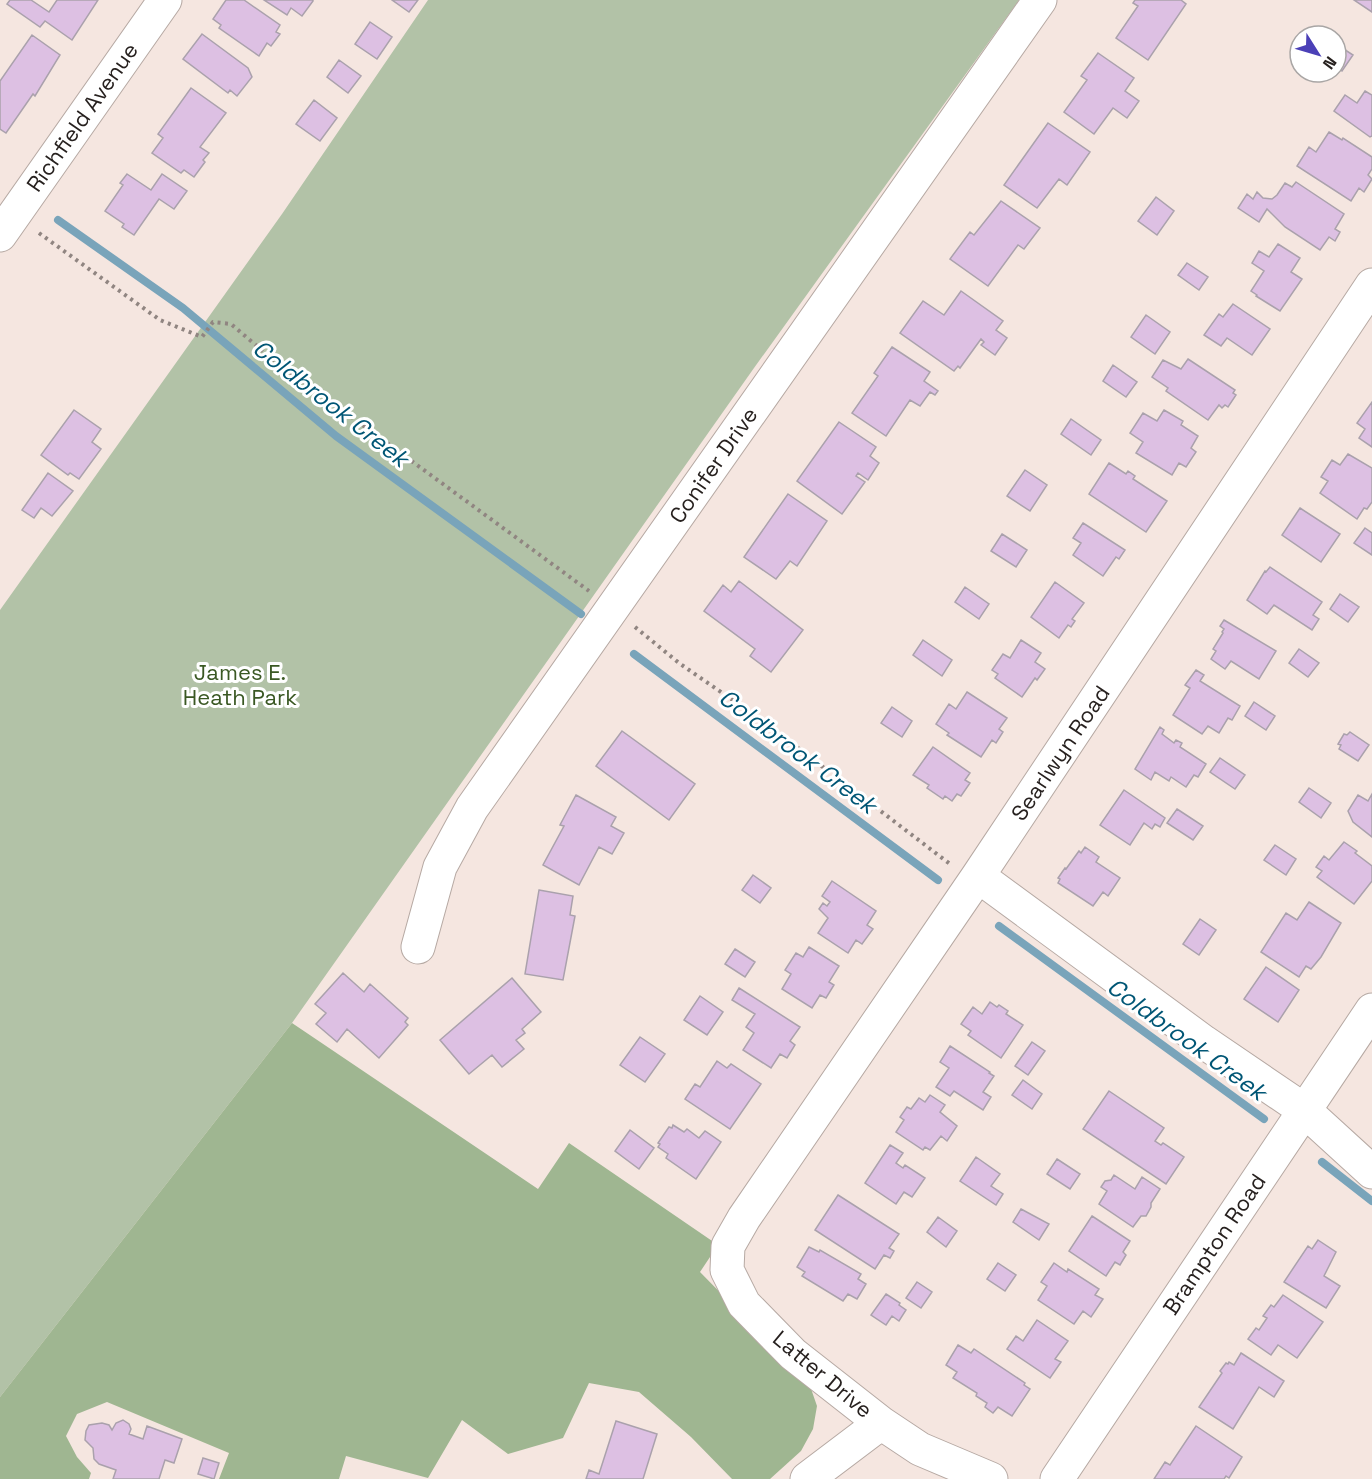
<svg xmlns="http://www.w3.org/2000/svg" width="1372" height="1479" viewBox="0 0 1372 1479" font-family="'Space Grotesk',sans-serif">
  <rect width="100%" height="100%" fill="#f5e6e0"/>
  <!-- green -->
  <path fill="#b2c2a7" d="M428,0h591l-265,368 -462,655 -292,374v-787l282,-396z"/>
  <!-- forest -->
  <path fill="#9fb691" d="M292,1023l246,166 31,-46 149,102 -18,27 109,111 8,23 -4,23 -12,22 -31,28h-38l-41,-42 -52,-45 -50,-9 -26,55 -55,16 -46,-34 -34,58 -82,-22 -7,23h-120l10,-26 -122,-51 -30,12 -11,22 11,21 14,16 -2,6h-89v-82z"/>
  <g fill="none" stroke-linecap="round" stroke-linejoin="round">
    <!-- stream -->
    <path stroke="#79a4ba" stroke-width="8" d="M58,220l125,88 153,128 245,178
      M634,654l304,226
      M999,926l265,193
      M1322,1162l50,39"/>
  </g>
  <!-- building -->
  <path fill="#ddc0e3" stroke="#aaa1ac" stroke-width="1.5" d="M10,0h21l18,12 8,-12h41l-26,40 -27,-19 -5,6 -33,-23z
    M226,0h18l36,25 -4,7 4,2 -9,12 -4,-3 -8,13 -40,-28 2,-3 -8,-6z
    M264,0h49v1l-11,15 -11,-8 -4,7z
    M392,0h26l-9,12z
    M1135,0h46l5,4 -38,56 -32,-22 22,-32 -5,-3z
    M1354,0h18v12z
    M370,22l22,15 -15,22 -22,-15z
    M202,34l46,34 4,9 -15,19 -7,-6 -2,3 -45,-34z
    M32,35l28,20 -25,41 -2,-2 -27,39 -6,-4v-48z
    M1336,44l17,11 -11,16 -6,-4z
    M1098,53l36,25 -9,13 14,10 -12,17 -14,-10 -19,26 -30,-22 23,-32 -6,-4z
    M339,60l22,16 -13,17 -21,-16z
    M191,88l35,25 -26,34 9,6 -6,7 2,2 -11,15 -10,-7 -3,3 -29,-20 11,-15 -5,-4z
    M1365,91l7,4v41l-2,1 -36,-26 11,-16 12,8z
    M314,100l23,18 -17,23 -24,-17z
    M1048,123l42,29 -23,33 -8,-6 -22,29 -33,-23z
    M1329,132l13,8 1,-2 29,19v12l-4,6 4,4 -8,13 -5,-4 -8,13 -54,-35 12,-19 7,5z
    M127,174l24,16 11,-16 25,17 -13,18 -15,-10 -25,36 -12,-8 2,-3 -19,-13 18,-26 -3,-2z
    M1296,182l48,32 -9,15 5,3 -5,9 -6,-4 -9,13 -35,-23 -18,-18 -8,13 -21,-14 9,-14 6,5 4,-7 6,6 9,1 5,-4 8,-12 7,4z
    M1156,197l18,14 -17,24 -19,-14z
    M1001,201l39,27 -16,21 -6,-4 -30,41 -38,-27 20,-27 4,3z
    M1278,244l22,14 -9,14 11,7 -22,32 -24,-15 1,-1 -6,-4 13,-20 -12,-8 7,-12 10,6z
    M1187,263l21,14 -9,13 -21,-15z
    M961,291l42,30 -7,9 11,8 -12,17 -14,-10 3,-3 -3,-3 -21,29 -2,-2 -4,5 -54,-38 23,-32 21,14z
    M1233,304l37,25 -18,26 -25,-17 -6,8 -17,-11 15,-21 4,3z
    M1146,315l24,17 -15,22 -24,-17z
    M892,347l38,25 -6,9 14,10 -3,4 -5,-3 -10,14 -10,-6 -24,36 -34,-23 26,-37 -4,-3z
    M1188,359l47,31 -2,3 3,2 -8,12 -3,-2 -3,3 -3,-3 -11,15 -42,-29 2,-3 -16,-11 11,-17 18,9z
    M1113,365l24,17 -11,15 -23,-16z
    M1372,402v45l-13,-9 6,-9 -8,-6z
    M74,410l27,19 -9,13 9,7 -22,30 -9,-6 -2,2 -27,-20z
    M1164,410l19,11 -2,4 17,11 -7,12 5,4 -10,15 -7,-4 -7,12 -36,-22 7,-11 -13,-9 13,-20 14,8z
    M1071,419l30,21 -10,15 -30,-21z
    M839,422l37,25 -6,9 9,7 -11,17 -10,-7 -2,3 9,6 -23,32 -45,-33z
    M1348,454l24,14v34l-5,7 -3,-1 -7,11 -37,-26 8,-12 -7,-4 11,-17 8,5z
    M1109,463l17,11 2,-3 7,5 -2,3 34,22 -21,31 -57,-38z
    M1025,470l22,15 -17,26 -23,-15z
    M48,473l25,18 -21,25 -11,-8 -7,10 -12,-8z
    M788,494l39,27 -30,45 -7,-5 -14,18 -32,-22z
    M1300,508l40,26 -19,28 -39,-27z
    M1083,523l42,27 -6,9 -3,-2 -13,19 -30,-21 8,-12 -8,-5z
    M1365,528l7,5v22l-18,-12z
    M1002,534l25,16 -11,17 -25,-16z
    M1270,567l52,35 -9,13 6,4 -7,11 -38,-25 -7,9 -20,-14 18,-29 1,1z
    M739,581l64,49 -32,42 -21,-16 5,-7 -51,-38 19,-26 8,7z
    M1055,582l29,21 -12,16 3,2 -4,6 -3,-2 -9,13 -28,-21z
    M965,587l24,17 -10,15 -24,-17z
    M1340,594l19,13 -11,15 -18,-13z
    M1224,620l52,31 -17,28 -28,-18 -6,8 -14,-10 5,-8 -3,-2 10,-16 -1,-1 2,-3 -4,-3z
    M923,640l29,20 -10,16 -29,-21z
    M1021,640l20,13 -6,9 10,7 -8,11 -2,-2 -13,19 -27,-19 3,-4 -6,-4 11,-16 7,4z
    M1299,649l20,14 -11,14 -19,-14z
    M1196,670l8,5 -4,6 40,25 -8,14 -4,-2 -9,15 -11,-7 -6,8 -29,-19 17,-27 -5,-3z
    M967,692l40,26 -8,11 4,3 -7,11 -4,-3 -11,17 -34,-22 2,-2 -13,-9 13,-20 7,5z
    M1254,702l21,14 -9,14 -21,-14z
    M892,707l20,14 -10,16 -21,-14z
    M1160,727l4,3 -2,4 12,9 2,-3 6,3 -2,4 26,17 -8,13 -4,-2 -8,12 -15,-10 -2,4 -14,-9 -4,8 -16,-11z
    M622,731l73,53 -26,36 -73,-54z
    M1350,732l19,13 -11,16 -19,-12 2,-4 -3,-1 6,-10 3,1z
    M933,747l37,26 -5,7 5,3 -9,13 -4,-2 -5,7 -7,-5 -2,3 -16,-11 2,-3 -16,-10z
    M1220,758l25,17 -10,14 -25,-17z
    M1309,788l22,15 -10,15 -22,-16z
    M1124,790l41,28 -5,9 -5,-3 -3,5 -8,-6 -14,22 -30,-20z
    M1372,794v43l-19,-15 -5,-11 10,-16 10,6z
    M576,795l40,22 -5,9 13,7 -12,21 -13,-7 -20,38 -36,-20 21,-39 -4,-1z
    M1177,809l26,17 -10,14 -26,-17z
    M1344,842l13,9 -2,2 17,13v15l-18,23 -37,-27 5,-6 -6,-4 8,-11 5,4z
    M1275,845l21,14 -10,16 -22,-15z
    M1085,847l14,10 -3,5 24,16 -12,18 -5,-4 -10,14 -35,-23 2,-4 -2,-1 7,-10 1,1 13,-18 2,2z
    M753,875l18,13 -11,15 -18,-13z
    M832,881l44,30 -9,14 6,4 -11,15 -6,-4 -8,13 -30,-20 10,-15 -9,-9 4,-6 4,3 3,-4 -8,-6z
    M539,890l34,6 -3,19 5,1 -12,64 -38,-6z
    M1309,902l32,21 -20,34 -10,12 -5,-3 -7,11 -38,-25 25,-39 11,7z
    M1200,919l16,11 -17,25 -16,-11z
    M809,947l30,19 -10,16 5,3 -8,13 -6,-3 -8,13 -30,-19 9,-15 -6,-4 11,-17 7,4z
    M735,949l20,13 -10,15 -20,-13z
    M1266,967l33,23 -21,32 -34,-23z
    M343,973l21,19 6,-8 38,34 -3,4 3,3 -29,33 -32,-29 -10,13 -21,-18 10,-11 -11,-9z
    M512,978l29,34 -19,17 3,4 -9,7 8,9 -22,18 -10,-12 -23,19 -29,-34z
    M739,988l61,39 -10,14 5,4 -8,13 -7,-4 -9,14 -28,-18 11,-17 -8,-6 9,-13 -23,-14z
    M700,996l23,16 -16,23 -23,-15z
    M990,1002l7,5 2,-2 9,6 -2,3 17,11 -22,33 -33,-23 3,-4 -10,-7 12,-17 9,7z
    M640,1037l25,17 -20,28 -25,-17z
    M1032,1042l13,9 -17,24 -13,-9z
    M950,1046l40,26 -1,1 5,3 -11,16 8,5 -8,13 -29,-19 -4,5 -14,-9 13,-19 -9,-6z
    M717,1061l10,7 4,-4 30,20 -31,45 -45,-30 10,-15 5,3z
    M1023,1080l19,14 -10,15 -20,-14z
    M1109,1091l55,37 -9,13 6,4 2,-2 21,14 -18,27 -83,-55z
    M930,1095l15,10 -5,7 17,14 -10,15 -6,-5 -11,14 -5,-3 -2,3 -27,-18 8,-12 -4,-3 7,-10 4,2 8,-11 6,4z
    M673,1125l11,7 3,-3 12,9 6,-7 16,11 -25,37 -30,-21 2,-4 -10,-7 2,-3 -2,-1 11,-16 3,1z
    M630,1130l24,18 -15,21 -24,-18z
    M890,1145l13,8 -7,10 7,5 2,-3 20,13 -13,19 -8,-5 -8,12 -31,-21z
    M976,1157l24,17 -9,12 12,8 -7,11 -36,-24z
    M1057,1159l23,15 -10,15 -23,-15z
    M1114,1175l21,14 7,-12 18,12 -9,14v4l-5,9h-5l-8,11 -34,-23 8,-13 -6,-4 4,-6 6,-1z
    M838,1195l61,39 -10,14 5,3 -4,7 -6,-3 -9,14 -60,-39z
    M1021,1209l28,15 -10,16 -26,-18z
    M1092,1216l38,25 -7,11 3,3 -6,10 -5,-3 -9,14 -37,-25z
    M938,1217l19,14 -11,16 -19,-15z
    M1318,1240l18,12 -12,24 16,10 -14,22 -42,-26 24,-36 4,3z
    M809,1247l10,5 1,-2 41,24 -3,5 8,5 -9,15 -9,-5 -5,7 -41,-25 3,-4 -8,-5z
    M998,1263l18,12 -11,16 -18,-12z
    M1054,1263l13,9 1,-3 31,20 -4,6 8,4 -12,18 -8,-6 -9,13 -36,-24 9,-14 -6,-4z
    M917,1282l15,10 -11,16 -15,-10z
    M886,1294l14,9 -1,2 7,5 -7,11 -7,-5 -6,9 -15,-10z
    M1283,1295l40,27 -26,36 -19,-13 -7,10 -23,-16 8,-11 3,2 8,-12 -4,-2 8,-11 3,2z
    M1037,1320l31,21 -13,18 6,3 -11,16 -43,-29 9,-13 7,5z
    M958,1345l13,8 3,-4 51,34 -1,2 6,4 -18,27 -14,-9 -5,6 -8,-6 2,-4 -11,-7 1,-3 -24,-15 4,-6 -11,-7z
    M1241,1353l43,28 -10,16 -15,-10 -26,42 -34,-22 23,-34 -2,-2 6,-8 2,1 1,-2 5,3z
    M123,1420l6,4 2,5 -2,5 14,5 4,-13 35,13 -8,24 -9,-3 -6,19h-46l3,-9 -17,-6 -5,-5 -1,-11 -8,-8 1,-9 3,-6 13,-2 7,2 3,5 4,-7z
    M616,1421l41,13 -14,45h-57l3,-9 10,4z
    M1196,1426l46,31 -13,21 -3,-2 -2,3h-70l11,-17 5,3z
    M203,1458l16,5 -5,16 -16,-5z"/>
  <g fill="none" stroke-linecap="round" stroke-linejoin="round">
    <defs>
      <path id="street" d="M0,235l165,-235
        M978,876l226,166 100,68 68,62
        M418,947l22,-80 32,-59 568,-808
        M807,1479l74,-56
        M991,1479l-71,-30 -39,-26 -88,-69 -49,-50 -17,-34 1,-24 16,-28 234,-342 394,-591
        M1057,1479l315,-469"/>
    </defs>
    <!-- street casing -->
    <use href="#street" stroke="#b6a9a3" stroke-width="35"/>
    <!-- path -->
    <path stroke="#908581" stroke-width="4" stroke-dasharray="3 4.5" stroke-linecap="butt" d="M39,233l121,87 42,17 11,-15 18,2 40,34 318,233
      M635,627l44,36 81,56 190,145"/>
    <!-- street -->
    <use href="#street" stroke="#fff" stroke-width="33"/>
  </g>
  <g text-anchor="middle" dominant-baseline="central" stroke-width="6" stroke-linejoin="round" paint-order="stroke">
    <!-- street labels -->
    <g font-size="22" fill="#27211f" stroke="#fff">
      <text transform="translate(82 117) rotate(-55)">Richfield Avenue</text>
      <text transform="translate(713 465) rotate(-55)">Conifer Drive</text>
      <text transform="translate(1060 753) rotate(-56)">Searlwyn Road</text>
      <text transform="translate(1214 1244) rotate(-56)">Brampton Road</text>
      <text transform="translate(823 1374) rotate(40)">Latter Drive</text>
    </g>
    <!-- park labels -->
    <g font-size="22" fill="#3a5823" stroke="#fff">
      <text x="240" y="672">James E.<tspan x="240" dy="25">Heath Park</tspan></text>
    </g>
    <!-- water labels -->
    <g font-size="24" font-style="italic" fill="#005675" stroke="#fff">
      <text transform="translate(331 403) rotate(38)">Coldbrook Creek</text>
      <text transform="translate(798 751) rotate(37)">Coldbrook Creek</text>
      <text transform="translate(1187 1039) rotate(36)">Coldbrook Creek</text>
    </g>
  </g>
  <!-- north arrow -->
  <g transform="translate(1318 54) rotate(127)"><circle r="28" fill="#ffffff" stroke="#a9a6a5" stroke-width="1.5"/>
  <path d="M0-4.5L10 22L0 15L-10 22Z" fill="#4b40b7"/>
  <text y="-9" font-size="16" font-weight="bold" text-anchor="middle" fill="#27211f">N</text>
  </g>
</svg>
